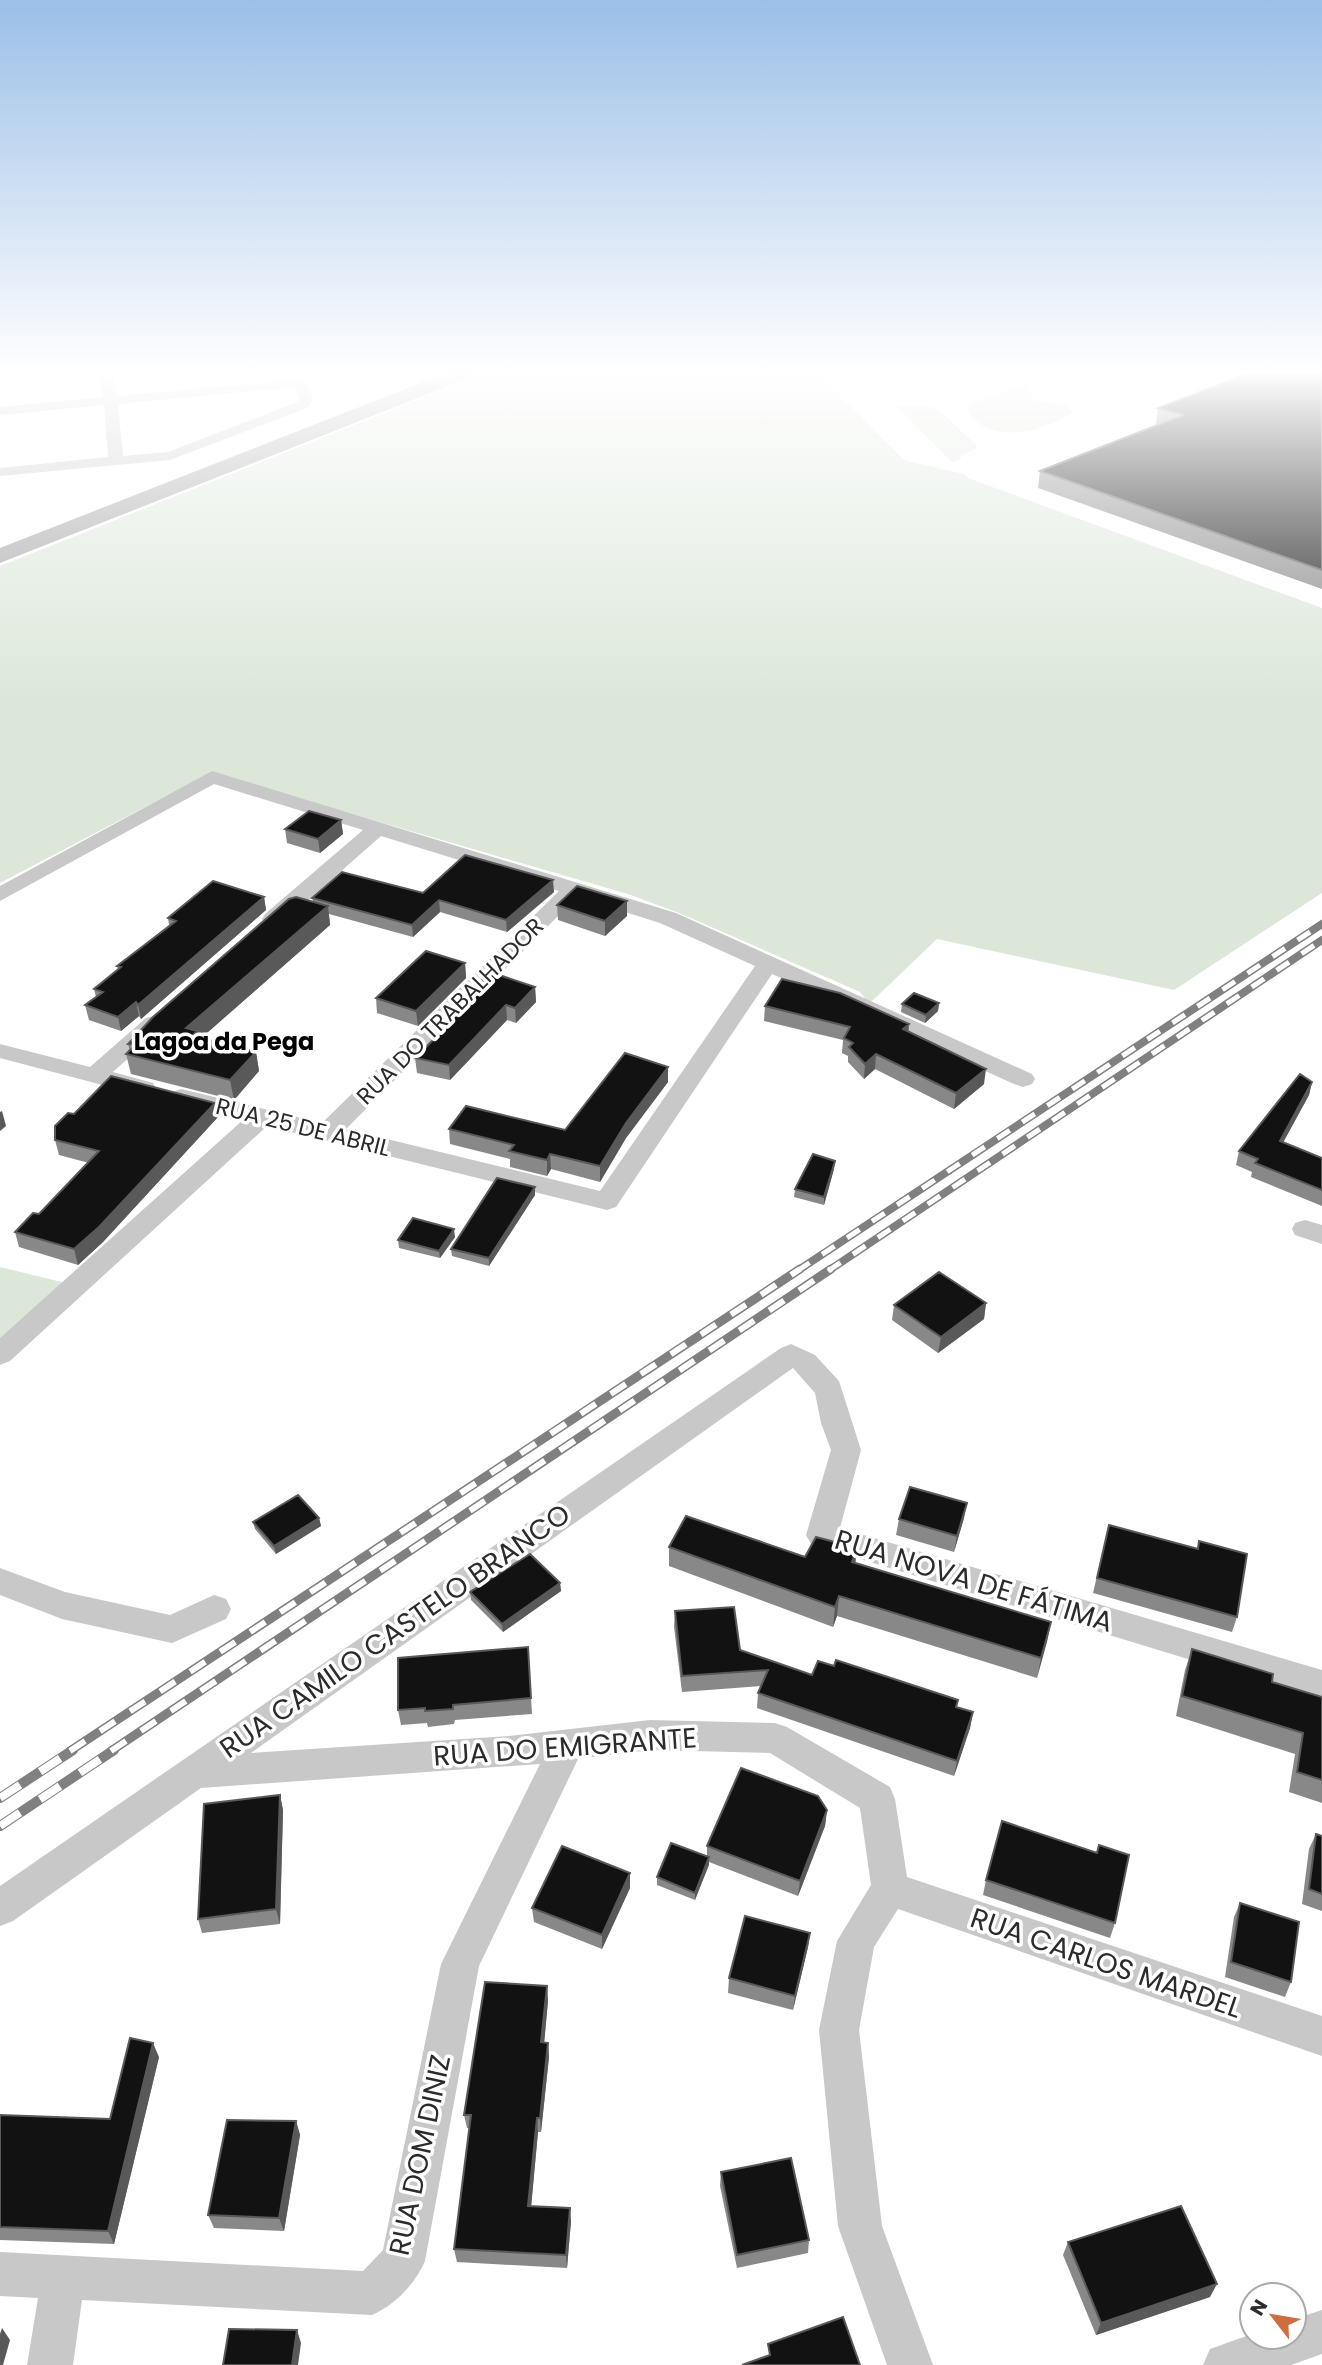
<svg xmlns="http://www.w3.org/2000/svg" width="1322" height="2365" viewBox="0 0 1322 2365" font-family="Poppins,sans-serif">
  <rect width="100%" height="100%" fill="#fff"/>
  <!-- green -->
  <path fill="#dce7da" d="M490,371h325l89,89 60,14 4,4 354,130v285l-148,97 -237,-51 -68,65 -9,-12 -181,-79 -51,-19 -418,-121 -210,110v-317z
    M1026,384l10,16 30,6 7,7c-24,14 -65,29 -91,12 -6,-4 -11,-11 -16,-16l4,-6z
    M895,405l41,2 40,38v4l-16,7 2,3 -10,3z
    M0,1267l70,17 -70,64z"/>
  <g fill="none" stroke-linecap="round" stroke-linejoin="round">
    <!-- street -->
    <path fill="#c8c8c8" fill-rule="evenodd" d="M98,371h14l5,25 175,-16 -3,-9h13l11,28 -6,9 -137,52 -170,16v-8l108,-11 -4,-52 -104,10v-8l103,-10zM295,387l4,12 -2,3 -129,50 -45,4 -5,-52z
      M212,771l464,142 356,161 3,5 -3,5 -9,3 -9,-3 -242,-110 -156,233 -9,3 -340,-84 -257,235 -10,4v-27l243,-218 -71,-18 -3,-5 3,-5 9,-3 141,34 237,-232 -178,-55 -100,88h-16l-3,-5 3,-5 98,-84 -149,-46 -214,117v-15zM577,897l83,26 95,43 -155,225 -254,-62z
      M154,1016l8,2 4,5 -4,5 -49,44 40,11 3,5 -3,5 -9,3 -144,-38v-14l90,23 56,-49z
      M1305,1220l17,5v19l-27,-9 -3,-6 3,-6z
      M791,1344l24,11 24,26 22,69 -21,78 482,142v30l-511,-156 -5,-9 25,-85 -10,-27 -6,-30 -22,-25 -542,385 258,-17 141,-16 125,3 12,4 103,60 5,12 12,78 415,139v40l-424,-147 -24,38 -15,83 23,196 51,139h-46l-49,-139 -19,-196 18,-89 34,-56 -11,-77 -90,-55 -120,-3 -72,9 -99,207 -54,295c-10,23 -30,44 -53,54l-290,-15 -9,65h-46l11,-67 -38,-2v-44l363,19 20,-21 58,-286 99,-200 -339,24 -188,133 -13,5v-40l781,-538z
      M0,1568l65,24 105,23 44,-20 12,4 5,10 -5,10 -54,24 -110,-24 -62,-24z
      M1322,2310v44l-31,11h-88l7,-16 42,-15v3h42v-18z"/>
    <!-- primary -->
    <path fill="#a3a3a3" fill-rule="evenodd" d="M451,371h27l-2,4 -476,188v-15z"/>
    <defs>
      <path id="rail-far2" d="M797,1271l525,-347
        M828,1271l494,-331"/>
      <path id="rail-far1" d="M70,1751l730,-482
        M111,1751l720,-482"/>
      <path id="rail" d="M0,1798l73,-48
        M0,1826l114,-76"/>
    </defs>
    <!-- rail-far2 casing -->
    <use href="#rail-far2" stroke="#808080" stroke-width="8"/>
    <!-- rail-far1 casing -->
    <use href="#rail-far1" stroke="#808080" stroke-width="9"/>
    <!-- rail casing -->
    <use href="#rail" stroke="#808080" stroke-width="10"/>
    <!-- rail-far2 -->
    <use href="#rail-far2" stroke="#fff" stroke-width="5" stroke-dasharray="15" stroke-linecap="butt"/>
    <!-- rail-far1 -->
    <use href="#rail-far1" stroke="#fff" stroke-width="6" stroke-dasharray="18" stroke-linecap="butt"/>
    <!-- rail -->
    <use href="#rail" stroke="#fff" stroke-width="8" stroke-dasharray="24" stroke-linecap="butt"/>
  </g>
  <!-- wall -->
  <path fill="#888" d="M1322,371v218l-284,-101 2,-17 118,-46 -2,-1 2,-16z
    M341,820l2,14 -23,19 -33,-10 -2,-14z
    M554,892l-47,40 -67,-20 -27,25 -84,-23 1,11 -129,113 55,14 3,19 -25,29 -103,-26 -5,-20 4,-3 -2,-7 185,-143 -1,-3 111,-5z
    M264,897l2,13 -125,109 -2,-3 -18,15 -32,-11 -4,-15 11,-8 -2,-8 24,-19 -1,-4 52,-41 -1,-7z
    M627,901v15l-22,20 -47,-16 -1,-15z
    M465,963l1,15 -48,48 -41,-13 -1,-15z
    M535,987l1,15 -20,21 -9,-3 -57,60 -33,-7 -2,-15 29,-29 -1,-10z
    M939,1003l-1,8 -13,12 -24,-11 1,-8z
    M765,1006l144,26 75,52 -30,25 -79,-40 -11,10 -16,-17v-6l-6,-3 1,-13 -79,-19z
    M668,1067v15l-42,56 -26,44 -49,-13 -4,7 -37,-9v-8l-60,-15 -1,-15 116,1z
    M1312,1082l-3,13 -26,48 39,15v48l-71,-29 1,-5 -16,-7 3,-14z
    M215,1103l3,14 -115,125 -25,23 -59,-18 -4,-15 24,-18 50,-51 -30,-8 -4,-15 19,-26z
    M834,1169l-10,36 -30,-8 1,-8z
    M535,1187v8l-46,71 -37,-10 -1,-7z
    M455,1237l-15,21 -41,-10 -1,-8z
    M986,1303l-2,16 -46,34 -46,-33 2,-15z
    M319,1518l2,8 -45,28 -21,-25 -2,-7z
    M964,1518l-10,34 -58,-17 3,-16z
    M1109,1525l88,24 2,-8 38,76 -5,15 -139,-39z
    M669,1547l136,10 51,6 195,59 -14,56 -200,-62 -4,11 -164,-61z
    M560,1583l1,8 -58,41 -32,-32 -1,-8z
    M675,1611l65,39 72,25 22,-9 124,34 -1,7 16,5 -3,16 -16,48 -197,-68 1,-15 3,-7 -79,6 -8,-65z
    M528,1647l4,67 -77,6 -1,4 -26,3 -1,-4 -26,2 -3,-15z
    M1192,1649l80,33 50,15v106l-33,-11 6,-38 -119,-38 9,-46z
    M280,1795l3,15 -3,114 -78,9 -4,-14z
    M827,1810l-2,16 -27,70 -89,-34 -14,38 -38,-15v-8l50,-20v-11z
    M1316,1834l6,2v75l-20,-7 7,-55z
    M1097,1853l18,70 -5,15 -127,-43 3,-15z
    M630,1873v15l-28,61 -68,-27 -2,-14z
    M1240,1903l51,79 -6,15 -60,-20 9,-60z
    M810,1933l-2,14 -15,63 -65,-17 1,-15z
    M547,1986l1,15 -4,41 4,1 1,14 -8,75h-3l-7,74 40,15 -4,47 -110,-6 -3,-13 15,-121h-2l-3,-13z
    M159,2057l-45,187 -114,-4v-125l110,4z
    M296,2121l4,14 -16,96 -70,-3 -6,-13z
    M721,2172l88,68 -1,13 -71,15 -17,-82z
    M1068,2242l142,55 -114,38 -33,-80z"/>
  <!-- shaded-wall -->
  <path fill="#595959" d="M341,820l2,14 -23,19 -2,-14z
    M553,880l1,12 -47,40 -1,-12z
    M264,897l2,13 -125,109 -3,-14z
    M439,900l1,12 -27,25 -1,-12z
    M627,901v15l-22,20v-15z
    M328,906l2,19 -131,115 2,10 -15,-22z
    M465,963l1,15 -48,48 -2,-15z
    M535,987l1,15 -20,21 -1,-15z
    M136,1002l3,14 -18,15 -3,-14z
    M939,1003l-1,8 -13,12 1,-8z
    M506,1005l1,15 -57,60 -1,-15z
    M909,1024l-1,15 -5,-10z
    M256,1052l3,19 -25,29 -4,-20z
    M876,1054l-1,15 -11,10 1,-15z
    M668,1067v15l-42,56 -26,44v-16l26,-43z
    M986,1069l-2,15 -30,25 2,-16z
    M1312,1082l-3,13 -33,60 4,-14z
    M215,1103l3,14 -115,125 -25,23 -4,-16z
    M2,1111l4,15 -6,5v-19z
    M550,1154l1,15 -4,7v-16z
    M835,1161l-1,8 -10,36v-8z
    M535,1187v8l-46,71v-8z
    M454,1229l1,8 -15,21 -1,-7z
    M986,1303l-2,16 -46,34 3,-16z
    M967,1503l-3,15 -10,34 3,-16z
    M319,1518l2,8 -45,28 -2,-8z
    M857,1548l-2,20 -3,-6z
    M560,1583l1,8 -58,41 -1,-8z
    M839,1596l-2,20 -4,11 2,-20z
    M1051,1622l-4,20 -10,36 4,-20z
    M973,1712l-3,16 -16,48 3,-15z
    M280,1795l3,15 -3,114 -4,-15z
    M827,1810l-2,16 -27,70 2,-15z
    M709,1857v8l-14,35v-7z
    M630,1873v15l-28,61v-14z
    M810,1933l-2,14 -15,63 2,-14z
    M547,1986l1,15 -5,55 -2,-14z
    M153,2043l6,14 -45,187 -6,-13z
    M548,2043l1,14 -8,75 -1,-14z
    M537,2118l1,14 -8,87 -2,-13z
    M296,2121l4,14 -16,96 -5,-13z
    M570,2208l1,13 -4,47 -1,-13z
    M1217,2284l-7,13 -114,38 5,-12z
    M2,2328l8,12 -7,25h-3v-31z
    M297,2330l4,13 -3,22h-6z"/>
  <!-- building -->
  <path fill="#121212" stroke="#595959" stroke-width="2" d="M1254,371h68v199l-282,-99 143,-56 -25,-7z
    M309,811l32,9 -23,19 -33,-10z
    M465,855l88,25 -47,40 -67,-20 -27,25 -100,-27 30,-26 81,21z
    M213,881l51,16 -126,108 -2,-3 -18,15 -33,-12 18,-13 -9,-3 27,-22 -4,-1 59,-45 -8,-3z
    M577,886l50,15 -22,20 -48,-16z
    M296,897l32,9 -142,122 11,3 -5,5 64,16 -26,28 -104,-26 9,-9 -7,-1 25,-27 136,-118z
    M426,951l39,12 -49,48 -40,-13z
    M490,972l45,15 -20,21 -9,-3 -57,60 -34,-7 36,-36 -8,-3z
    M782,979l58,14 69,31 -6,5 83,40 -30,24 -80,-39 -11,10 -16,-17 4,-4 -9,-5 6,-11 -85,-21z
    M914,993l25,10 -13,12 -24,-11z
    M625,1053l43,14 -42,56 -26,43 -50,-12 -3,6 -38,-9 5,-6 -65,-16 17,-23 99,24z
    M1300,1074l12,8 -32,59 42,17v32l-67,-27 3,-4 -19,-8z
    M111,1076l104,27 -116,124 -25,22 -59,-17 18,-19 6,1 60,-63 -44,-11v-14l13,-13 6,1z
    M813,1154l22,7 -11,36 -29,-8z
    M497,1178l38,9 -46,71 -38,-9z
    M413,1218l41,11 -15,22 -41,-11z
    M939,1272l47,31 -45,34 -47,-32z
    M910,1487l57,16 -10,33 -58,-17z
    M298,1495l21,23 -45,28 -21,-24z
    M686,1516l119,41 11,-20 41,11 -5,14 199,60 -10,36 -202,-62 -4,11 -166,-60z
    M1109,1525l89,24 1,-8 48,13 -10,63 -140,-39z
    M530,1554l30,29 -58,41 -32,-32z
    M734,1607l6,43 72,25 6,-14 16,5 2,-6 122,40 -2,7 17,5 -16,49 -199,-68 10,-23 -86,6 -7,-65z
    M528,1647l3,51 -78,7v4l-28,2v-3l-27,2v-52z
    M1192,1649l81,25 -1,8 50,15v83l-25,-8 6,-39 -121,-37z
    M741,1768l77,28 9,14 -27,71 -93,-35z
    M280,1795l-4,114 -78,10 6,-115z
    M1002,1821l95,32 2,-8 30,10 -14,68 -129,-43z
    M1316,1834l6,2v58l-13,-5z
    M671,1843l38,14 -14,36 -38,-16z
    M562,1846l68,27 -28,62 -70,-27z
    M1240,1903l59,19 -8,60 -60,-20z
    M745,1916l65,17 -15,63 -66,-18z
    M485,1982l62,4 -6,56 7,1 -8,75h-3l-9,88 42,2 -4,47 -112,-6 17,-134h-7z
    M130,2038l23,5 -45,188 -108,-4v-112l110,4z
    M227,2120l69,1 -17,97 -71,-3z
    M791,2158l18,82 -72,15 -16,-83z
    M1181,2206l36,78 -116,39 -33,-81z
    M843,2317l17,48h-118l28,-10 -2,-11z
    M229,2329l68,1 -5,35h-69z"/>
  <!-- sky -->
  <linearGradient id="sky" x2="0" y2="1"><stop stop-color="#9bbfe7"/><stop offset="0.53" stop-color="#fff"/><stop offset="1" stop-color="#fff" stop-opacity="0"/></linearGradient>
  <rect width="1322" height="702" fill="url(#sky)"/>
  <g text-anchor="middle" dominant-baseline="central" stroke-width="7" stroke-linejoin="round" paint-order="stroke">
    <!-- street labels -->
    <g font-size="23" fill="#2b2b2b" stroke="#fff">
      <text transform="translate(450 1011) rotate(-45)">RUA DO TRABALHADOR</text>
      <text transform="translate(303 1127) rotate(14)">RUA 25 DE ABRIL</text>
    </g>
    <!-- neighbourhood labels -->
    <g font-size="24" font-weight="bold" fill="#000" stroke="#fff">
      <text x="224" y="1041">Lagoa da Pega</text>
    </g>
    <!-- near-street labels -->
    <g font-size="28" fill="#2b2b2b" stroke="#fff">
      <text transform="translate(974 1581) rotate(17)">RUA NOVA DE FÁTIMA</text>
      <text transform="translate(395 1631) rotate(-35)">RUA CAMILO CASTELO BRANCO</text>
      <text transform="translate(565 1747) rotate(-4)">RUA DO EMIGRANTE</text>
      <text transform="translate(1106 1963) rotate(19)">RUA CARLOS MARDEL</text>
      <text transform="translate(420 2155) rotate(-78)">RUA DOM DINIZ</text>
    </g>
  </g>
  <!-- north arrow -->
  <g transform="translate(1273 2316) rotate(301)"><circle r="33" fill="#ffffff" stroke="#aaaaaa" stroke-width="2"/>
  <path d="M0-5L12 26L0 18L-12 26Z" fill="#ce6c42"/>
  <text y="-10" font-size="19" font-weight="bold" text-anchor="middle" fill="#2b2b2b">N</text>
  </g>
</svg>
